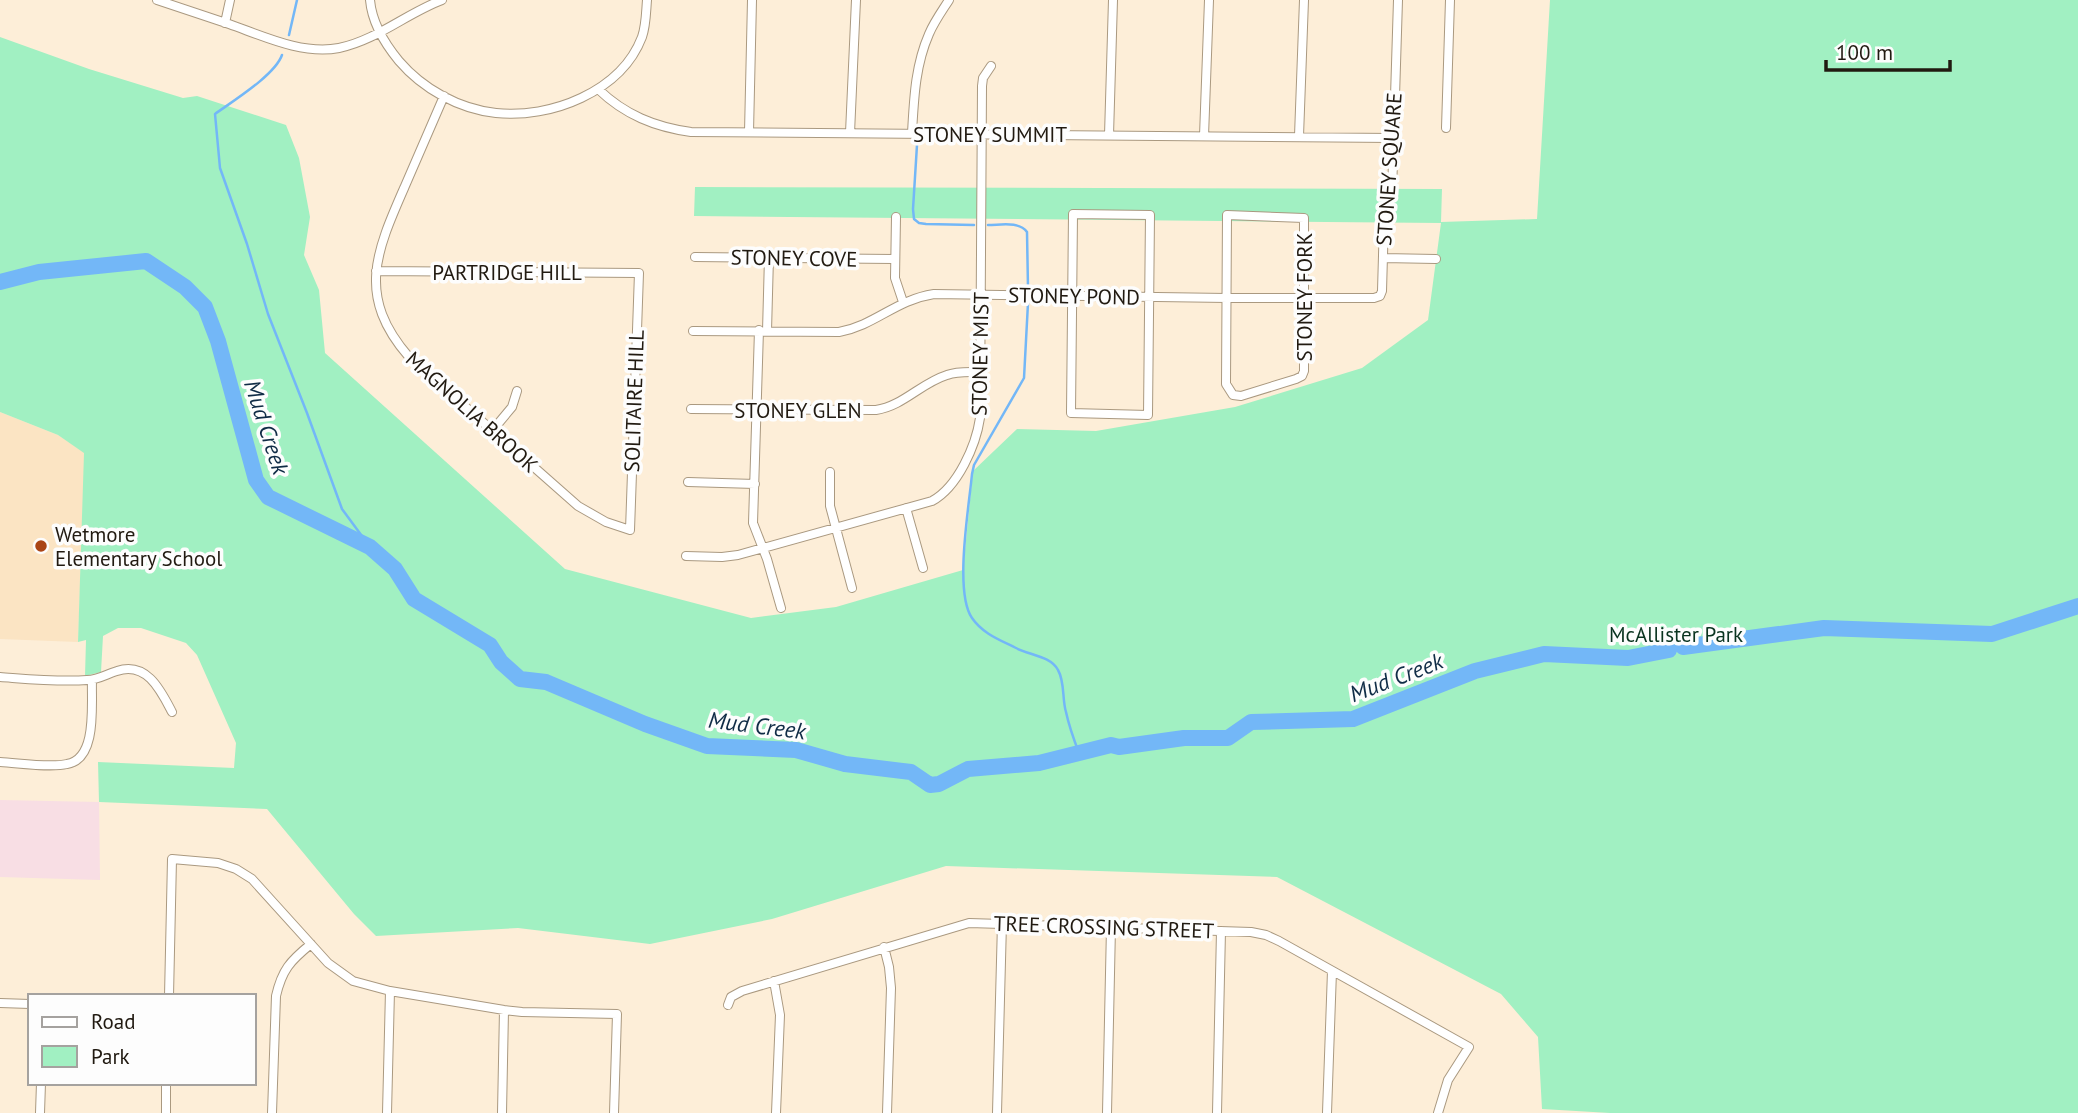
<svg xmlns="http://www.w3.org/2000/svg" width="2078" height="1113" viewBox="0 0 2078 1113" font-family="'PT Sans',sans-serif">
  <rect width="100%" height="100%" fill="#fdeed8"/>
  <!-- commercial -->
  <path fill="#f8dee4" d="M0,800l99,2 1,78 -100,-3z"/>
  <!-- built -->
  <path fill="#fbe4c3" d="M0,412l58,23 27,18 -7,189 -78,-3z"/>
  <!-- green -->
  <path fill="#a1f0c2" d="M1550,0h528v1113h-468l-68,-4 -4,-72 -37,-43 -224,-117 -331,-11 -174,53 -122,25 -132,-16 -142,8 -22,-22 -87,-105 -168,-7 -1,-40 136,6 2,-25 -39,-88 -11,-12 -45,-15h-23l-15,8 -2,36 -16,4 1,-36 -8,2 6,-189 -26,-18 -58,-23v-375l89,32 94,29 14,-2 89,29 13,33 11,59 -6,38 15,35 6,63 240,216 186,49 85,-11 127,-37 10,-99 44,-42 79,2 139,-24 127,-39 66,-48 13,-97 -747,-7 1,-29 747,2 -1,33 96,-3z"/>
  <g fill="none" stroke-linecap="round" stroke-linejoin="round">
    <!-- stream -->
    <path stroke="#73b7f7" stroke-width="2.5" d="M289,35l8,-35
      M282,55c-7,20 -49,46 -67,59l5,54 27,76 21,70 39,99 35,96 28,38
      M917,145l-4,64 1,10 5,4 7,1 48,1
      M988,225c13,0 31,-4 39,7l1,56
      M1028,303l-4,75 -50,87 -2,9c-3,33 -18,118 0,144 11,16 28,22 44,30 13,7 35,8 42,22 7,12 4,29 8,42 3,14 8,28 13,41"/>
    <!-- river -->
    <path stroke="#73b7f7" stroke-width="16" d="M0,282l39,-10 107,-11 39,26 20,20 13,34 38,139 12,17 102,50 25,22 19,30 76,46 11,17 19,17 26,3 99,42 62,22 89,4 49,14 66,8 19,13 9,-1 29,-15 71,-6 72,-18 8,2 65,-9h44l23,-16 102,-3 122,-48 69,-17 84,4 41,-8
      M1683,647l141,-19 168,6 86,-28"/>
    <defs>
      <path id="street" d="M157,0c24,8 48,16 72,24 34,12 73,31 110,24 38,-8 68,-35 103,-48
        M370,0c2,23 15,44 29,61 24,28 60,48 97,52 54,6 125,-21 146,-76 4,-11 4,-25 5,-37
        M225,23l5,-23
        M598,89c27,26 57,38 93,43l703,6
        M1446,128l4,-128
        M749,132l3,-132
        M850,133l6,-133
        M912,133c2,-34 3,-67 17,-99 5,-12 13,-23 20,-34
        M1109,135l4,-135
        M1204,136l5,-136
        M1299,136l5,-136
        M1073,214l77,1 -2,200 -77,-2z
        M1227,215l77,3v153l-2,5 -6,3 -55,17 -8,-1 -7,-11z
        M896,217l-1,61 8,24
        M695,257l199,2
        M1383,258l53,1
        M376,271l263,2 -9,257 -24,-8 -28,-16 -169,-149c-53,-61 -33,-105 -4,-171 13,-30 26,-60 39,-90
        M759,330l-6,193 14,36 14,49
        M693,331l146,1c37,-7 56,-32 95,-38l293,4h147l6,-2 2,-5 2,-71 8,-27 6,-193
        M767,331l2,-74
        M691,409l185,1c27,-4 45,-27 71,-35 10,-4 22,-3 33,-3
        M492,431l20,-24 5,-16
        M830,472v34l22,82
        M688,482l67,2
        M906,508l17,60
        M686,556l36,1 16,-2 194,-54c26,-14 44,-56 48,-83l2,-332 1,-8 8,-12
        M0,677c28,2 58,5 87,3 11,0 20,-6 30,-9 30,-10 44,20 55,41
        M0,762c19,1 50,6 67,2 31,-5 24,-61 25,-84
        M884,947l5,20 2,21 -4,125
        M774,981l6,34 -4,98
        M169,996l3,-137 46,4 18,6 16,10 76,84 25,18 37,10 114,19 18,2 95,2 -3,99
        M0,1003l30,1
        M728,1005l3,-8 11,-6 227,-68 282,9 15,3 13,6 190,106 -21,33 -10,33
        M40,1113l1,-30
        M166,1113v-30
        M272,1113l4,-117c6,-26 14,-35 35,-52
        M387,1113l3,-122
        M502,1113l2,-103
        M997,1113l5,-190
        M1107,1113l4,-186
        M1217,1113l4,-182
        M1327,1113l5,-142"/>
    </defs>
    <!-- street casing -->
    <use href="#street" stroke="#aa9980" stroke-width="10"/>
    <!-- street -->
    <use href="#street" stroke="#fff" stroke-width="8"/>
  </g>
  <!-- markers -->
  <circle fill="#aa4516" stroke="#fdfdfd" stroke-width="2.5" cx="41" cy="546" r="7"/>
  <g text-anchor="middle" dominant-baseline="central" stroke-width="7" stroke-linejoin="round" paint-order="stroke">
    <!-- street labels -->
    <g font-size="21" fill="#211a11" stroke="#fdfdfd">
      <text x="990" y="134">STONEY SUMMIT</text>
      <text transform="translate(1389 169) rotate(-86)">STONEY SQUARE</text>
      <text transform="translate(794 258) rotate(1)">STONEY COVE</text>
      <text x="507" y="272">PARTRIDGE HILL</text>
      <text transform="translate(1074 296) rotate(1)">STONEY POND</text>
      <text transform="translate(1304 297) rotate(-90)">STONEY FORK</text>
      <text transform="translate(980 354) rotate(-89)">STONEY MIST</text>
      <text transform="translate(634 401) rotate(-88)">SOLITAIRE HILL</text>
      <text x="798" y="410">STONEY GLEN</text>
      <text transform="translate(472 412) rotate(42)">MAGNOLIA BROOK</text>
      <text transform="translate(1104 927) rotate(2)">TREE CROSSING STREET</text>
    </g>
    <!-- poi labels -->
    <g font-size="21" fill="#211a11" stroke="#fdfdfd" text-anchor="start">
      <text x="55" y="534">Wetmore<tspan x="55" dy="24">Elementary School</tspan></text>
    </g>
    <!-- park labels -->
    <g font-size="21" fill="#0a3420" stroke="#fdfdfd">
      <text x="1676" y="634">McAllister Park</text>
    </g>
    <!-- water labels -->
    <g font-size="23" font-style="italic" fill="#102c46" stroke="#fdfdfd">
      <text transform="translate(267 427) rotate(72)">Mud Creek</text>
      <text transform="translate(1396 677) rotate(-21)">Mud Creek</text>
      <text transform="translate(757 725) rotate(7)">Mud Creek</text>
    </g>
  </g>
  <!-- legend -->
  <rect x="28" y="994" width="228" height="91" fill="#fdfdfd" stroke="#a5a29f" stroke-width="2"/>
  <rect x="42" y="1017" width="35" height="10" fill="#ffffff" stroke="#a5a29f" stroke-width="2"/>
  <text x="91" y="1029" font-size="21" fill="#211a11">Road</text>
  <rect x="42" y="1046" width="35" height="21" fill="#a1f0c2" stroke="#a5a29f" stroke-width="2"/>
  <text x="91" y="1064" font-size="21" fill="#211a11">Park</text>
  <!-- scale -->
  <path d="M1826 60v10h124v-10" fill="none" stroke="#211a11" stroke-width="3.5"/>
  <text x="1836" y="60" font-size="21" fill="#211a11" stroke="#fdfdfd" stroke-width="5" paint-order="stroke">100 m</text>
</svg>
